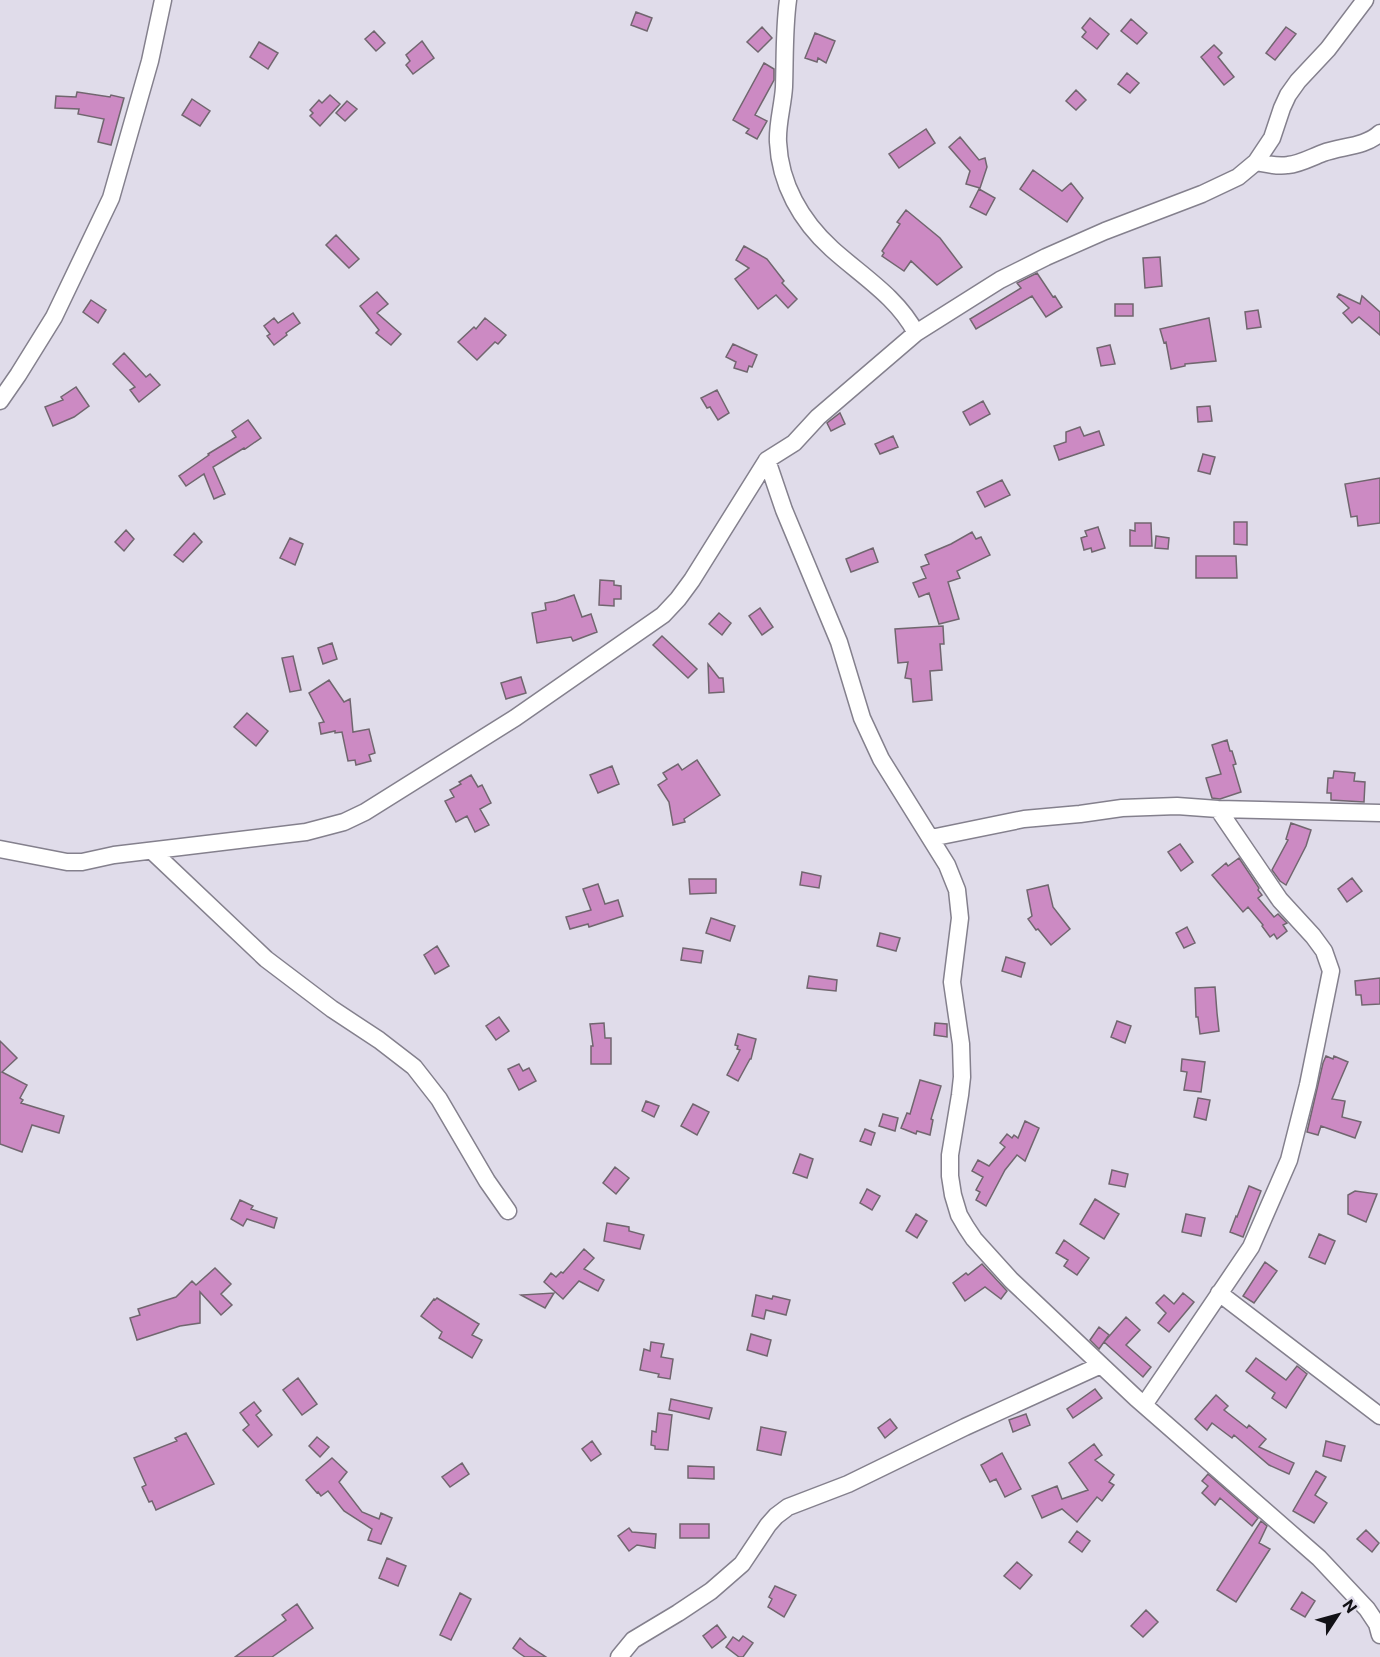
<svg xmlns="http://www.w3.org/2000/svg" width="1380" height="1657" viewBox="0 0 1380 1657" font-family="Commissioner,sans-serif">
  <rect width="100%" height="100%" fill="#e0dcea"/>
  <!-- building -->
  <path fill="#cc8ac3" stroke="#71666f" stroke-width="1.5" d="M636,12l16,6 -5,13 -16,-6z
    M1090,18l19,16 -12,15 -15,-12 4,-5 -4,-4z
    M1131,19l16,14 -10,11 -16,-13z
    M762,27l10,11 -14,14 -11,-10z
    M1286,27l10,7 -21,26 -9,-7z
    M374,31l11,12 -9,8 -11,-12z
    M815,33l20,8 -9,22 -8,-5 -1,4 -12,-4z
    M422,41l12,17 -21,16 -7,-9 4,-4 -4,-6z
    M259,42l19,11 -10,16 -18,-12z
    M1214,45l8,8 -4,4 16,20 -10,8 -23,-28z
    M764,63l10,6v11l-19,35 12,6 -10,18 -11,-6 3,-4 -16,-9z
    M1127,73l12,10 -9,10 -12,-9z
    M1076,90l10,10 -10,10 -10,-9z
    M77,92l33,5 1,-2 13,3 -13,47 -13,-3 6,-23 -26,-5 1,-5 -24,-1 1,-12 20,1z
    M330,95l10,9 -20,22 -10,-10 3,-3 -3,-3 9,-10 3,3z
    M192,99l18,12 -10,15 -18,-11z
    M347,101l10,8 -12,12 -9,-8z
    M926,129l9,14 -36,25 -10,-14z
    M960,137l19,23 6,-2 2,9 -7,21 -14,-4 4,-13 -21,-24z
    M1033,170l29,21 9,-8 12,15 -16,24 -47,-33z
    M979,189l16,9 -9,17 -16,-8z
    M906,210l34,28 22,29 -25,18 -26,-24 -7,10 -22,-15 2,-3 -2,-2 18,-27 -3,-2z
    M336,235l23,24 -10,9 -23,-23z
    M744,246l23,13 17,22 -2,2 15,16 -9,9 -12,-13 -18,14 -23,-30 14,-11 -13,-8z
    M1160,257l2,29 -17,2 -2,-30z
    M1037,273l16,24 2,-1 7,11 -16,10 -14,-21 -56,33 -6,-10 51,-31 -4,-5z
    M377,292l11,12 -11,9 24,21 -10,11 -15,-12 3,-3 -19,-24z
    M1339,294l21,10 2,-8 18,16v23l-21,-18 -7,6 -9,-10 6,-5 -12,-11z
    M91,300l15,10 -8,13 -15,-11z
    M1115,304h18v12h-18z
    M1258,310l3,17 -14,2 -2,-17z
    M293,313l7,10 -14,10 1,2 -13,10 -7,-9 3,-2 -6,-8 10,-8 4,5z
    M485,318l21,17 -8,9 -3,-2 -18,18 -19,-18 16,-15 2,2z
    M1209,318l7,43 -31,3v2l-14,3 -5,-27 -2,1 -4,-14z
    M733,344l24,11 -5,12 -3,-1 -2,6 -13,-4 2,-6 -10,-5z
    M1110,345l5,19 -14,2 -4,-18z
    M124,353l22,24 4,-3 10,11 -21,17 -9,-12 5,-3 -22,-23z
    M76,387l13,19 -15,11 -21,9 -8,-19 18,-7 -2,-3z
    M717,390l12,23 -11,7 -8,-13 -3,1 -6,-10z
    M983,401l7,13 -20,11 -7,-13z
    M1210,406l2,15 -14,1 -1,-15z
    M840,413l5,11 -14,7 -4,-8z
    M248,420l13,18 -16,11 -1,-1 -31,19 12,27 -11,5 -10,-25 -18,12 -7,-10 30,-21 -1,-1 28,-17 -4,-6z
    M1080,427l4,9 15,-5 5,14 -45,15 -5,-14 12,-4v-10z
    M893,436l5,11 -18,7 -5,-10z
    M1203,454l12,3 -5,17 -12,-3z
    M1380,478v45l-22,3 -1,-10 -6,1 -6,-33z
    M1002,480l8,15 -25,12 -8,-15z
    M1234,522h13v23l-13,-1z
    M1135,523h16l1,23h-22v-16l5,1z
    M1098,527l7,21 -13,4 -1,-4 -7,2 -3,-12 6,-2 -2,-5z
    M126,530l8,9 -10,12 -9,-9z
    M972,532l4,7 5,-2 9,18 -33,16 3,7 -12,4 11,37 -20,5 -10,-31 -10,4 -6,-14 13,-5 -5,-11 8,-3 -4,-9 26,-11z
    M194,533l8,9 -19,20 -9,-7z
    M1156,536l13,2 -1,11 -13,-1z
    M290,538l13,6 -8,21 -15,-7z
    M873,548l5,14 -27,10 -5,-13z
    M1196,556h40l1,22h-41z
    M600,580l14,1v4l7,1v13h-7v7l-15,-1z
    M574,595l8,22 9,-3 6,18 -24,9 -2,-4 -34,6 -5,-30 14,-3 -1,-7 11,-2z
    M760,608l13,19 -11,8 -13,-19z
    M719,613l12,10 -9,12 -13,-11z
    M943,626l1,18h-4l2,26 -12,1 2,29 -19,2 -2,-23 -6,-1 3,-16 -10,1 -3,-34z
    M662,636l35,33 -9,9 -35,-33z
    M332,643l5,16 -14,5 -5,-16z
    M293,656l8,34 -11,2 -8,-34z
    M708,664l11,14h4l1,14 -15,1z
    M521,677l5,16 -20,6 -5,-16z
    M329,680l15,22 6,-3 3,33 16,-3 6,24 -6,2 2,6 -15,4 -1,-5 -7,1 -6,-29 -7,1v-2l-14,3 -2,-11 5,-1 -15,-29z
    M247,713l21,18 -12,15 -22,-19z
    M1227,740l3,11h2l4,13 -3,1 8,27 -21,7 -8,-1 -6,-20 15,-4 -9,-29z
    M697,760l23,35 -36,24 1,3 -12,3 -4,-23 -11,-17 9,-6 -4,-6 15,-9 4,6z
    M612,766l7,18 -21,9 -8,-18z
    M1334,771l21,2 -1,8 11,1 -1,20 -33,-2v-7h-4l1,-15h5z
    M471,775l7,12 4,-2 9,18 -11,6 9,16 -14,7 -8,-16 -11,6 -11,-21 9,-4 -4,-7 11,-6 -2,-2z
    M1291,823l20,7 -5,16 -20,39 -6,-4 -8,-11 16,-30 -2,-1z
    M1180,844l13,18 -12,9 -13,-19z
    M1239,858l20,30 -1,2 4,5 -4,3 16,19 4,-3 9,9 -4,2 4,6 -10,8 -3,-5 -4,3 -8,-11 1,-1 -15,-18 -5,5 -31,-37 14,-12 2,3z
    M802,872l19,4 -2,12 -19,-3z
    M1352,878l10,13 -15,11 -9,-13z
    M689,879h27v14l-26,1z
    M598,884l7,20 13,-4 5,16 -34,11 -1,-3 -18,5 -4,-12 25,-7 -8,-21z
    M1048,885l5,22 17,22 -19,16 -13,-16 -2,1 -8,-11 4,-3 -5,-26z
    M711,918l24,8 -5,15 -24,-8z
    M1187,927l8,16 -11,5 -8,-15z
    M880,933l20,5 -4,13 -19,-5z
    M437,946l12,20 -14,8 -11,-19z
    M683,948l20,3 -2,12 -20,-3z
    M1006,957l19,6 -4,14 -19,-6z
    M809,976l28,4 -1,11 -29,-3z
    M1380,978v26l-18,1 -1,-10h-5l-1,-14z
    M1215,987l2,26 2,18 -19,3 -2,-17h-2l-1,-29z
    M499,1017l10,14 -13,9 -10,-14z
    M1117,1021l14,5 -6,17 -14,-6z
    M604,1023l1,15h6v26h-20v-18h2l-3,-22z
    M935,1023l12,1v13l-13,-2z
    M738,1034l18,5 -5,20h-1l-12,22 -11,-6 13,-25 -3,-1 1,-3 -3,-1z
    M0,1041l17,17 -15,14 25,13 -7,13 3,2 -2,3 43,13 -5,17 -27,-8 -10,27 -22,-8z
    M1326,1056l7,3 1,-3 14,6 -16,37 13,2 -3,16 19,5 -6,16 -34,-12 -3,9 -11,-3 16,-69z
    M1182,1059l23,3 -4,30 -17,-2 3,-18 -6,-1z
    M519,1064l4,7 6,-3 7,13 -17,9 -11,-21z
    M920,1080l21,6 -10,33 2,1 -3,15 -13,-4 -1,3 -15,-6 6,-15 3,1z
    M1198,1098l12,2 -4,20 -12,-3z
    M646,1101l13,5 -5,11 -12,-6z
    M693,1104l16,8 -12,23 -16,-9z
    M883,1114l15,4 -3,13 -16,-5z
    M1025,1121l14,7 -14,33 -8,-6 -12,15 -19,36 -10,-6 4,-8 -4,-2 7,-13 -11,-6 6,-11 11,6 16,-19 -5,-4 7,-9 5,4 2,-3 4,3z
    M865,1129l10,4 -4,12 -11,-4z
    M800,1154l13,5 -6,19 -14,-5z
    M615,1167l14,11 -13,16 -13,-11z
    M1112,1170l16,4 -3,13 -16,-3z
    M1249,1186l12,5 -18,46 -13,-5 6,-16 1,1z
    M867,1189l13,7 -8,14 -12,-7z
    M1355,1191l22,3 -11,28 -18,-8v-19z
    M1095,1199l24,15 -15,25 -24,-15z
    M240,1200l13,6 -2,3 26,9 -3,10 -27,-9 -4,7 -12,-7z
    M916,1214l11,7 -10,17 -11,-7z
    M1186,1214l19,4 -4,18 -19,-4z
    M607,1223l22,4v4l15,4 -4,14 -36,-8z
    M1319,1234l16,7 -10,23 -16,-7z
    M1064,1240l25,18 -12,17 -13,-9 4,-6 -12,-7z
    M584,1249l10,9 -10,11 20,11 -6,11 -19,-10 -16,18 -19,-17 7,-9 5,4 5,-5 2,1z
    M1265,1262l12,9 -23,32 -11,-7z
    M982,1264l25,27 -6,8 -16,-12 -20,14 -12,-18 13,-10 2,2z
    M215,1268l16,16 -10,10 11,11 -11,10 -21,-23v31l-20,3 -43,14 -7,-22 10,-3 -2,-6 38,-12 16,-16 4,4z
    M554,1293l-9,15 -24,-13z
    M1183,1293l11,9 -25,30 -11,-9 8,-10 -10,-10 8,-8 10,9z
    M756,1295l16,4 1,-3 17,4 -4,15 -20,-5 -2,9 -12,-3z
    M437,1298l42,26 -7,11 10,5 -10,18 -33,-20 3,-6 -21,-16 13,-17 1,1z
    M1126,1317l14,13 -14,15 25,22 -8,10 -39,-35z
    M1099,1327l10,8 -10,14 -9,-9z
    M751,1334l20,6 -4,16 -20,-6z
    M651,1342l13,2 -3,13 12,2 -3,20 -12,-2 1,-3 -19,-4 4,-21 6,2z
    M1256,1358l30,22 11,-14 10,8 -21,34 -14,-10 3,-5 -29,-22z
    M298,1378l19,26 -15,11 -19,-25z
    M1095,1389l7,9 -29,20 -6,-9z
    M1216,1395l12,11 -4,4 23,18 2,-3 17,14 -7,8 35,16 -5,11 -20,-9 -35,-30 -2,3 -20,-15 -5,7 -12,-11z
    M671,1399l41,9 -3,11 -40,-9z
    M254,1402l7,9 -5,4 16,20 -14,12 -15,-17 6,-5 -9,-12z
    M658,1413l14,2 -4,35 -13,-1v-3l-4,-1 1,-14 4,1z
    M1026,1414l4,11 -17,7 -4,-12z
    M890,1419l7,9 -12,10 -7,-10z
    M761,1427l25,5 -5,23 -24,-5z
    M186,1433l28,51 -58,26 -4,-9 -3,1 -7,-15 4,-2 -12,-27 43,-17 -2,-3z
    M317,1437l12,10 -9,10 -11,-11z
    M592,1441l9,13 -10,7 -9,-12z
    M1326,1441l19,5 -4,15 -18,-5z
    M1094,1444l8,11 -7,5 19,15 -5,7 5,3 -12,16 -5,-4 -20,25 -15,-13 -20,9 -10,-22 25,-10 5,13 26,-9 -19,-27z
    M1002,1453l19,36 -16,8 -9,-18 -6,3 -9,-17z
    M332,1458l15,14 -8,10 23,30 17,7 2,-6 11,5 -11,26 -13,-4 4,-11 -28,-18 -16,-20 -7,5 -3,-4 -1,1 -11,-13z
    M462,1463l7,11 -19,13 -8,-10z
    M688,1466l26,1v12l-26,-1z
    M1316,1471l10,6 -11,18 12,8 -13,20 -21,-12z
    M1208,1474l50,44 -6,8 -32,-28 -5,7 -13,-12 6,-7 -6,-5z
    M1261,1521l6,5 -8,17 11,6 -34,53 -19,-12z
    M680,1524h29v14h-29z
    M629,1528l3,4 24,2 -1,14 -18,-3 -8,6 -11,-15z
    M1366,1530l13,13 -7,9 -15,-13z
    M1077,1531l13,10 -8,11 -13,-10z
    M387,1558l19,8 -8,20 -19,-8z
    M1017,1562l15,13 -12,14 -16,-13z
    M775,1586l21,9 -12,22 -16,-10 4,-8 -3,-2z
    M1302,1592l13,9 -10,16 -14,-8z
    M460,1593l11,6 -20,41 -11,-5z
    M297,1604l16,24 -41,29h-37l51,-37 -4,-5z
    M1146,1610l12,12 -15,15 -12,-11z
    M717,1625l9,12 -14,11 -9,-12z
    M743,1636l10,7 -10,14h-4l-13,-10 7,-10 6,4z
    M520,1638l9,8 17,11h-21l-6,-4 -6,-5z"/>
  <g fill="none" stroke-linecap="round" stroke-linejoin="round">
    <defs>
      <path id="street" d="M788,0c-4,29 -3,58 -4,87 -1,18 -7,37 -6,55 2,42 23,79 54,107 30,27 65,48 84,84
        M1365,0l-37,49 -30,32 -10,14 -6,13 -10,30 -16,24 -18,15 -36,17 -97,37 -59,26 -46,23 -84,53 -98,84 -24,26 -27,17 17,50 55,132 23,76 19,41 66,106 10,25 3,28 -8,64 9,62 1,33 -2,18 -10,60v21l3,19 6,20 7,12 8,12 37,41 125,118 183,160 48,51 10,15 3,11
        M1256,162c11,2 21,5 32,3 12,-1 24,-8 35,-12 19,-7 42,-6 57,-20
        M0,401l18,-26 36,-58 57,-119 39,-137 13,-61
        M931,838l93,-19 56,-5 42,-6 55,-2 41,3 162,4
        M0,849l67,13h15l32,-7 192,-23 38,-10 21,-10 150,-94 148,-103 15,-16 14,-19 75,-120
        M152,851l114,108 66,50 47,31 35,27 25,32 48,82 21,30
        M1219,1293l161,123
        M1144,1405l107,-158 38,-87 19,-75 23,-114 -7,-20 -11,-15 -33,-36 -62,-91
        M619,1657l14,-17 45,-27 33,-22 31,-27 26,-39 8,-9 12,-9 60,-23 117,-57 136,-62"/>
    </defs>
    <!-- street casing -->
    <use href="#street" stroke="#84808d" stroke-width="19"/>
    <!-- street -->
    <use href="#street" stroke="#fff" stroke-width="16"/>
  </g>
  <!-- north arrow -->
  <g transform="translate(1338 1615) rotate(54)" stroke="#e0dcea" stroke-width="4.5" paint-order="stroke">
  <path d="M0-4.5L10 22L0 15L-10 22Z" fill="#121116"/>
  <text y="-9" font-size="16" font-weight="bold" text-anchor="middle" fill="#121116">N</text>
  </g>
</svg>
